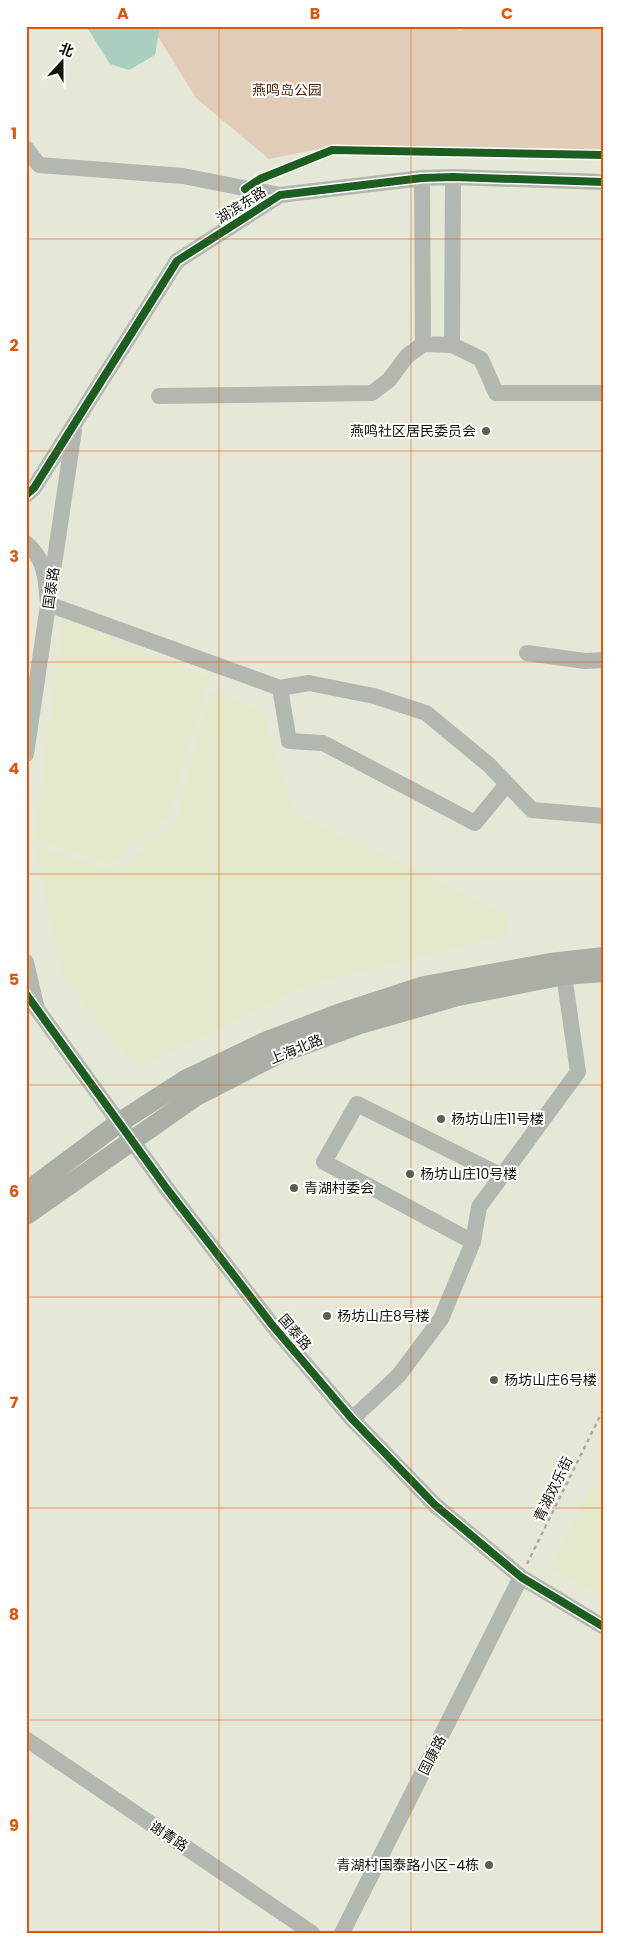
<svg xmlns="http://www.w3.org/2000/svg" width="630" height="1959" viewBox="0 0 630 1959" font-family="Poppins,'Noto Sans SC',sans-serif">
  <rect width="100%" height="100%" fill="#e6e8d7"/>
  <!-- built -->
  <path fill="#e5e9cb" d="M63,618l147,59 -42,140 -55,47 -79,-25z
    M210,691l52,19 32,102 212,102 4,21 -201,50 -172,83 -75,-91 -28,-133 83,28 59,-52z
    M604,1464v134l-54,-29z"/>
  <!-- green -->
  <path fill="#e1ccb8" d="M160,26h294l6,5 5,-5h139v127l-276,-6 -59,12 -73,-61 -39,-63z"/>
  <!-- water -->
  <path fill="#abcfbf" d="M86,26h74l-5,29 -26,15 -19,-6z"/>
  <g fill="none" stroke-linecap="round" stroke-linejoin="round">
    <!-- path -->
    <path stroke="#aaada5" stroke-width="2.5" stroke-dasharray="4 4" stroke-linecap="butt" d="M527,1564l77,-156"/>
    <!-- minor -->
    <path stroke="#b2b7b0" stroke-width="16" d="M26,148l13,17 144,11 97,19
      M453,177l-1,168 29,14 15,34h108
      M423,344l29,1
      M159,396l213,-3 17,-13 18,-24 16,-12 -1,-166
      M26,495l8,-7 143,-227 103,-66 142,-17 31,-1 151,5
      M26,543c21,19 19,34 22,61l232,84 29,-5 65,13 52,17 63,52 43,45 72,6
      M527,653l58,8 19,-1
      M280,688l9,53 34,2 152,80 32,-39
      M26,754l48,-324
      M26,962l10,43
      M26,994l141,195 106,137 79,93 83,86 86,72 83,50
      M473,1242l-149,-80 33,-58 145,72
      M352,1419l47,-44 42,-56 32,-77 6,-35 99,-135 -14,-97
      M26,1739l286,194
      M342,1933l179,-356"/>
    <!-- major -->
    <path stroke="#aaafa5" stroke-width="20" d="M26,1192l94,-70 67,-43 80,-38 71,-27 86,-28 126,-23 54,-6
      M26,1215l170,-119 82,-42 79,-29 101,-29 106,-21 40,-3"/>
    <defs>
      <path id="cycleway" d="M245,189l15,-10 72,-29 272,5
        M26,495l8,-7 143,-227 103,-66 142,-17 31,-1 151,5
        M26,994l141,195 106,137 79,93 83,86 86,72 83,50"/>
    </defs>
    <!-- cycleway casing -->
    <use href="#cycleway" stroke="#fff" stroke-width="11"/>
    <!-- cycleway -->
    <use href="#cycleway" stroke="#1b5e20" stroke-width="8"/>
  </g>
  <!-- grid -->
  <path fill="none" stroke="#dd560c" stroke-width="1" stroke-opacity="0.55" d="M219,26v1907M411,26v1907M26,239h578M26,451h578M26,662h578M26,874h578M26,1085h578M26,1297h578M26,1508h578M26,1720h578"/>
  <!-- markers -->
  <g fill="#5c5e50" stroke="#fff" stroke-width="2">
    <circle cx="486" cy="431" r="5"/>
    <circle cx="441" cy="1119" r="5"/>
    <circle cx="410" cy="1174" r="5"/>
    <circle cx="294" cy="1188" r="5"/>
    <circle cx="327" cy="1316" r="5"/>
    <circle cx="494" cy="1380" r="5"/>
    <circle cx="489" cy="1865" r="5"/>
  </g>
  <g text-anchor="middle" dominant-baseline="central" stroke-width="4" stroke-linejoin="round" paint-order="stroke">
    <!-- park labels -->
    <g font-size="14" fill="#4b240a" stroke="#fff">
      <text x="287" y="90">燕鸣岛公园</text>
    </g>
    <!-- street labels -->
    <g font-size="14" fill="#121307" stroke="#fff">
      <text transform="translate(241 205) rotate(-32)">湖滨东路</text>
      <text transform="translate(51 588) rotate(-82)">国泰路</text>
      <text transform="translate(296 1049) rotate(-22)">上海北路</text>
      <text transform="translate(295 1332) rotate(50)">国泰路</text>
      <text transform="translate(553 1489) rotate(-64)">青湖欢乐街</text>
      <text transform="translate(432 1755) rotate(-63)">国康路</text>
      <text transform="translate(169 1836) rotate(34)">谢青路</text>
    </g>
    <!-- poi labels -->
    <g font-size="14" fill="#121307" stroke="#fff" text-anchor="start">
      <text x="476" y="431" text-anchor="end">燕鸣社区居民委员会</text>
      <text x="451" y="1119">杨坊山庄11号楼</text>
      <text x="420" y="1174">杨坊山庄10号楼</text>
      <text x="304" y="1188">青湖村委会</text>
      <text x="337" y="1316">杨坊山庄8号楼</text>
      <text x="504" y="1380">杨坊山庄6号楼</text>
      <text x="479" y="1865" text-anchor="end">青湖村国泰路小区-4栋</text>
    </g>
  </g>
  <!-- border -->
  <rect width="630" height="1959" fill="none" stroke="#ffffff" stroke-width="55"/>
  <!-- north arrow -->
  <g transform="translate(62 62) rotate(21)" stroke="#ffffff" stroke-width="4" paint-order="stroke">
  <path d="M0-4L9 19L0 12L-9 19Z" fill="#121307"/>
  <text y="-8" font-size="14" font-weight="bold" text-anchor="middle" fill="#121307">北</text>
  </g>
  <rect x="28" y="28" width="574" height="1904" fill="none" stroke="#dd560c" stroke-width="2"/>
  <g font-size="16" text-anchor="middle" font-weight="bold" fill="#dd560c">
    <text x="123" y="19">A</text>
    <text x="315" y="19">B</text>
    <text x="507" y="19">C</text>
    <text x="14" y="139">1</text>
    <text x="14" y="351">2</text>
    <text x="14" y="562">3</text>
    <text x="14" y="774">4</text>
    <text x="14" y="985">5</text>
    <text x="14" y="1197">6</text>
    <text x="14" y="1408">7</text>
    <text x="14" y="1620">8</text>
    <text x="14" y="1831">9</text>
  </g>
</svg>
